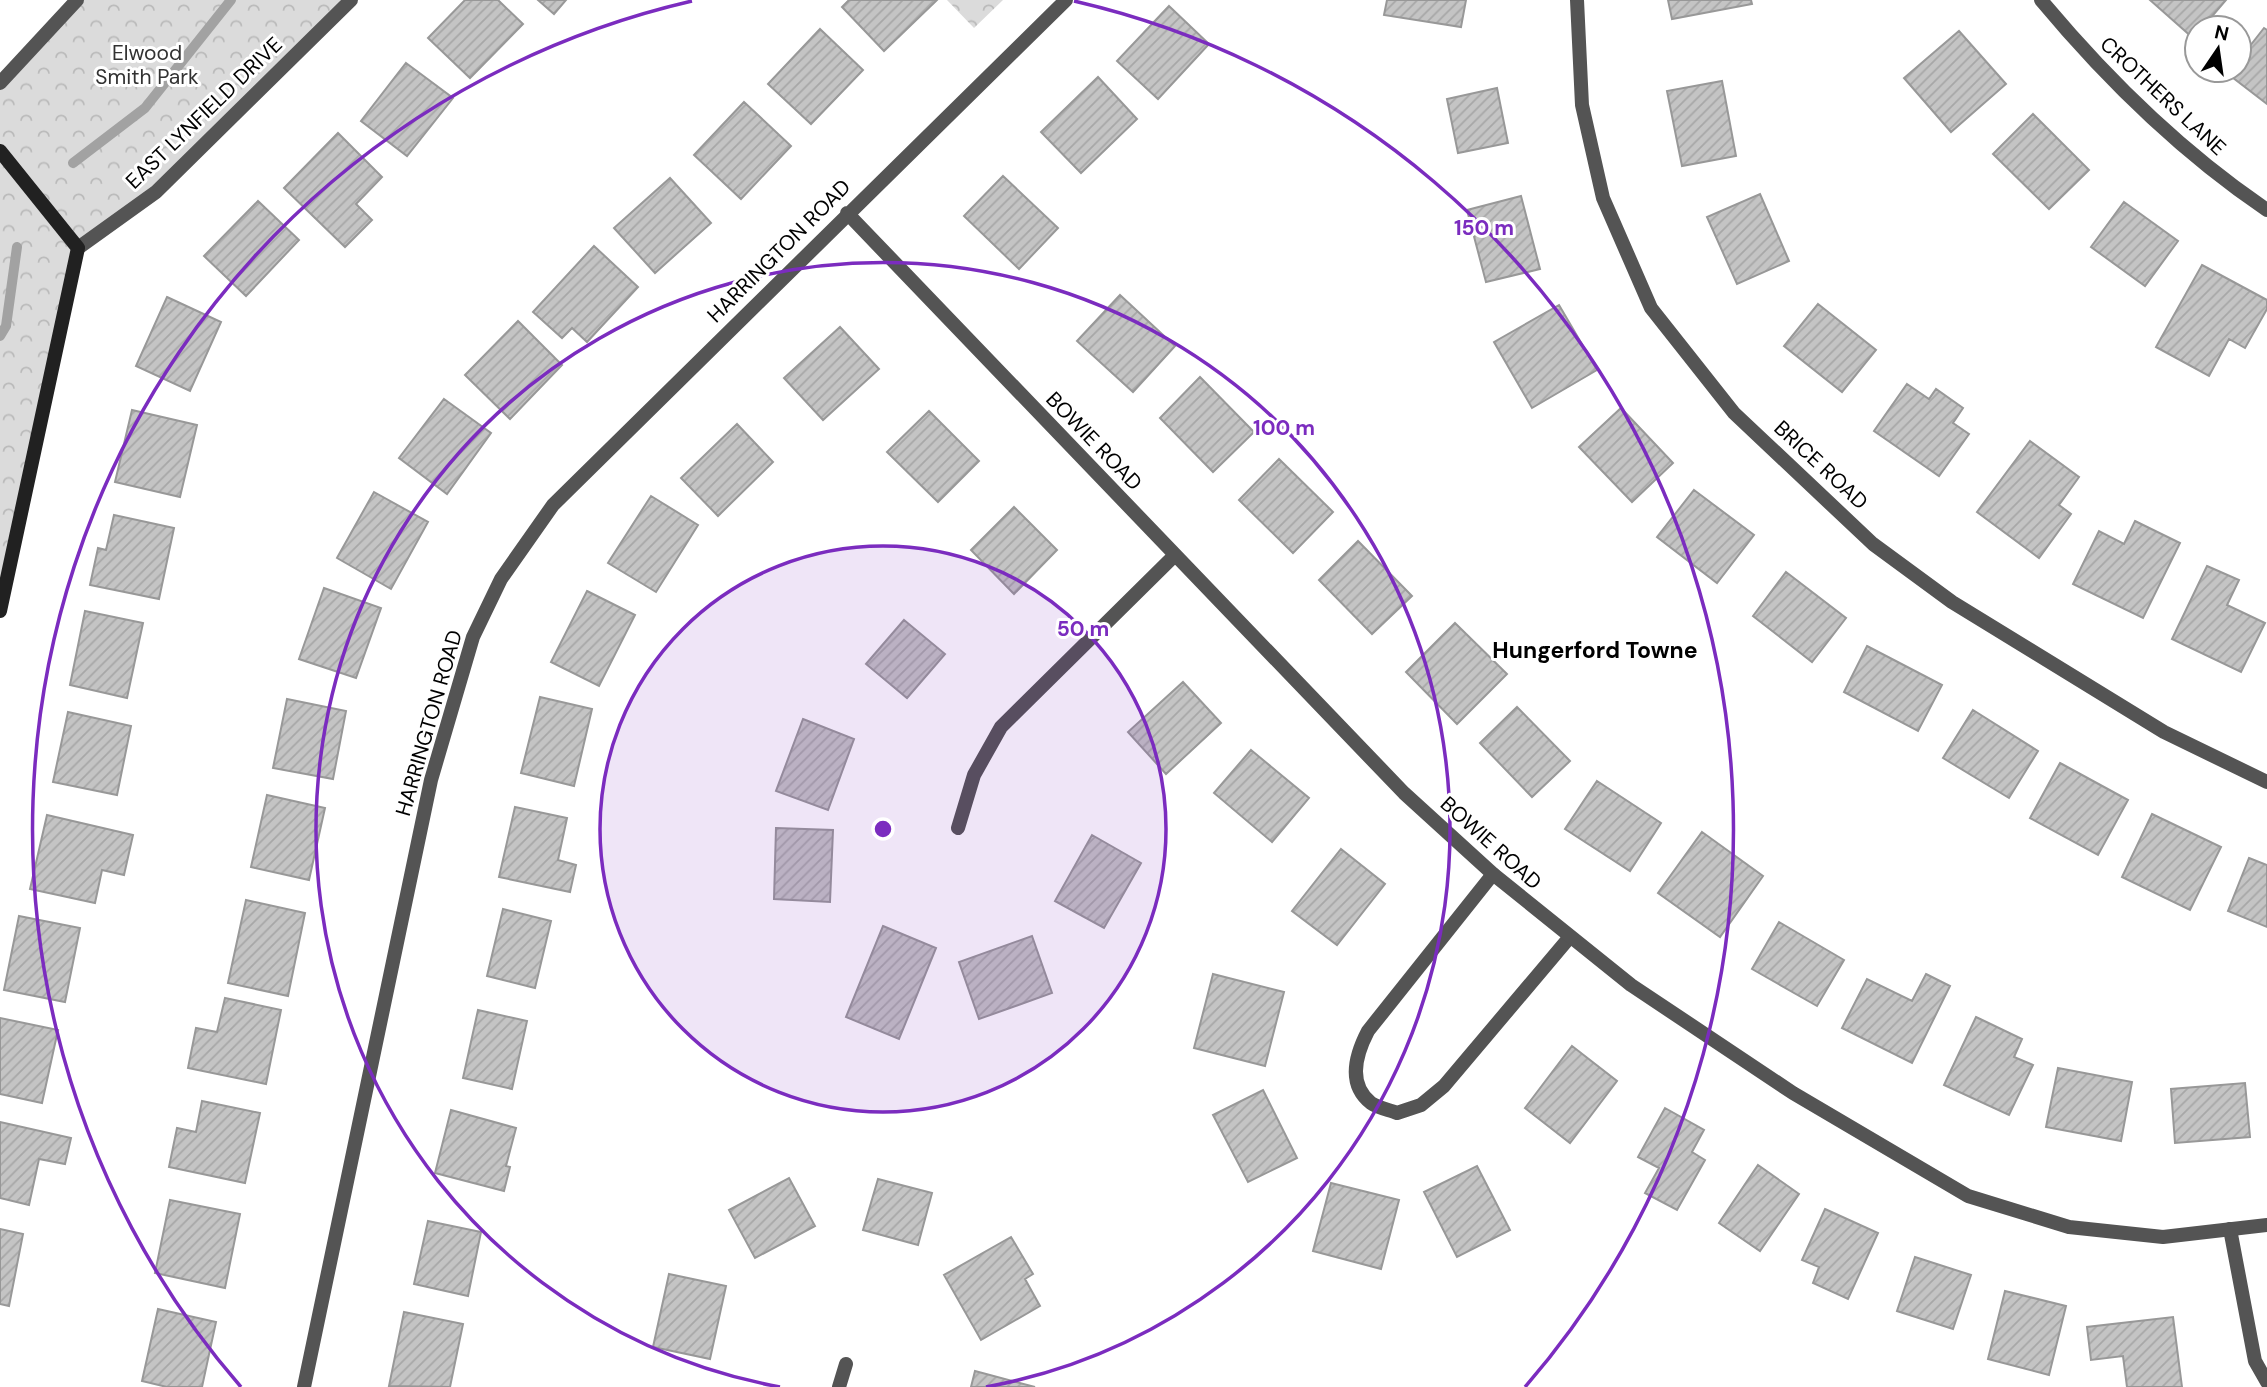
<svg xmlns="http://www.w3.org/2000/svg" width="2267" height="1387" viewBox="0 0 2267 1387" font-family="'DM Sans',sans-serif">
  <defs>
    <pattern id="forest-crowns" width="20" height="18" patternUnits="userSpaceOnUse" patternTransform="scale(1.75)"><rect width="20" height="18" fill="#dbdbdb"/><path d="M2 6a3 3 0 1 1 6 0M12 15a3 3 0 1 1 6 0" fill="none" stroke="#bababa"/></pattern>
    <pattern id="building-hatch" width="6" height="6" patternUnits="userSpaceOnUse" patternTransform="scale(1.75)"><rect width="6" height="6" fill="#c4c4c4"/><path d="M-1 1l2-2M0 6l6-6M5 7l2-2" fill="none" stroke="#a7a7a7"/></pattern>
  </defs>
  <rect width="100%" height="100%" fill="#fff"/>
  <!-- forest -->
  <path fill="url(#forest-crowns)" d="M77,0h274l-195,192 -78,56 -78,363v-528z
    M947,0h56l-29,28z"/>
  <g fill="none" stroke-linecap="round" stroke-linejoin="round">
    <!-- stream -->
    <path stroke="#a2a2a2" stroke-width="10" d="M73,163l72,-55 86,-108
      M0,336l6,-10 11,-79"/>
  </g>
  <!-- building -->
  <path fill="url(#building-hatch)" stroke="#989898" stroke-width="2" d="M465,0h33l25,24 -53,54 -42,-40z
    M538,0h28l-12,14z
    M849,0h88l-53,51 -42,-44z
    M1387,0h79l-5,27 -77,-12z
    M1668,0h83l1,4 -80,15z
    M2150,0h76l-24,28h-5l-4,10z
    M1169,6l40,38 -51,55 -41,-38z
    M2264,28l3,2v74l-39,-30 3,-4h8v-10z
    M820,29l43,41 -52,54 -43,-40z
    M1959,31l47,53 -55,48 -47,-54z
    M406,63l47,35 -46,58 -46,-35z
    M1098,77l39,42 -56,54 -40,-41z
    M1722,81l14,75 -54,10 -15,-75z
    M1497,88l11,55 -50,10 -11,-54z
    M744,102l47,44 -50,53 -47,-44z
    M2033,114l56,56 -40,39 -56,-55z
    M338,133l44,44 -26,27 16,16 -27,27 -61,-59z
    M1003,176l55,52 -39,41 -55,-53z
    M670,178l41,45 -56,50 -41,-45z
    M1760,194l29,67 -52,23 -30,-67z
    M1521,196l19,73 -54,13 -19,-72z
    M258,201l41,39 -53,56 -42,-40z
    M2124,202l54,39 -33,45 -54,-39z
    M594,246l44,41 -51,55 -15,-14 -10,10 -29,-26z
    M2202,265l65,35v9l-22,39 -16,-9 -20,37 -53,-29z
    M1120,295l55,51 -42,46 -56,-51z
    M167,297l54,25 -31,69 -54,-25z
    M1818,304l58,46 -34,42 -58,-46z
    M1559,305l38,65 -65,38 -38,-66z
    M518,321l44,44 -52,54 -45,-44z
    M840,327l39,42 -56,51 -39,-42z
    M1200,377l54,55 -41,40 -53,-54z
    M1907,384l22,15 7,-10 27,19 -10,15 16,11 -30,42 -65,-45z
    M444,399l47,34 -44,61 -48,-36z
    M1621,408l52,55 -41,39 -53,-55z
    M132,410l65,15 -17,72 -65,-15z
    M929,411l50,50 -41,41 -51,-50z
    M737,424l36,38 -55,54 -37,-38z
    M2030,441l49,36 -20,28 12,9 -32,44 -62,-46z
    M1279,459l54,53 -40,41 -54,-53z
    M1694,490l60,45 -37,48 -60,-46z
    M374,492l54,30 -37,67 -54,-31z
    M651,496l47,29 -42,67 -48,-29z
    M1014,507l43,43 -43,44 -43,-44z
    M114,515l60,13 -15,71 -69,-14 8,-37 8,2z
    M2135,521l45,22 -37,75 -70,-34 26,-53 25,13z
    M1358,541l54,55 -40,38 -53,-54z
    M2207,566l32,14 -12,25 38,18 -24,49 -69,-33z
    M1786,572l60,46 -34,44 -59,-46z
    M324,588l57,20 -25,70 -57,-19z
    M587,591l48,24 -36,71 -48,-24z
    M85,611l58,12 -16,75 -57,-13z
    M904,620l41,34 -38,44 -41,-34z
    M1455,623l52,51 -50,50 -51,-52z
    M1867,646l75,39 -24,46 -74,-39z
    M1183,682l38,41 -55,51 -38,-42z
    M540,697l52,12 -18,77 -53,-13z
    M287,699l59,12 -13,68 -60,-11z
    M1517,707l53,54 -38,36 -52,-54z
    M1973,710l65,41 -29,47 -66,-40z
    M68,712l63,14 -14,69 -64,-13z
    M803,719l51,20 -26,71 -52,-19z
    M1251,750l58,48 -37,44 -58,-49z
    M2060,763l68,37 -30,55 -68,-37z
    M1597,781l64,42 -31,48 -65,-42z
    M267,795l58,13 -16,72 -58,-13z
    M515,807l52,11 -9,42 18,5 -6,27 -71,-15z
    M2152,814l69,33 -31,63 -68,-33z
    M47,815l86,20 -9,40 -22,-5 -7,33 -65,-14z
    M776,828l57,2 -3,72 -56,-3z
    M1702,832l61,44 -43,61 -62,-44z
    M1092,835l49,28 -37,65 -49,-27z
    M1341,849l44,35 -48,61 -45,-34z
    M2249,858l18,7v62l-39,-16z
    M246,900l59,13 -17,83 -60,-13z
    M503,909l48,12 -16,67 -48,-12z
    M19,916l61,12 -15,74 -61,-12z
    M1779,922l65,38 -27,46 -65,-37z
    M883,926l53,22 -37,91 -53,-22z
    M1032,936l20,57 -73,26 -20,-57z
    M1213,974l71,18 -19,74 -71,-18z
    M1926,974l24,12 -38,77 -70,-35 25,-49 45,22z
    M225,998l56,12 -15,74 -78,-16 8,-40 21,4z
    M478,1010l49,11 -15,68 -49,-11z
    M1976,1017l46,22 -8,18 19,8 -24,50 -65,-30z
    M0,1018l58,12 -16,73 -42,-9z
    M1572,1046l45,35 -47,62 -45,-35z
    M2058,1068l74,14 -11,59 -75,-14z
    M2245,1083l5,54 -75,6 -4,-54z
    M1263,1090l34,68 -49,24 -35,-67z
    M202,1101l58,12 -15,70 -76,-16 8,-39 19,4z
    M1665,1108l39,22 -12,22 13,8 -28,50 -32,-17 14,-25 -21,-11z
    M451,1110l65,18 -10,38 4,1 -6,24 -69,-18z
    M0,1122l71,16 -6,26 -26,-5 -10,46 -29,-7z
    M1758,1165l41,29 -39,57 -41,-28z
    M1477,1166l33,64 -53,27 -33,-65z
    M789,1178l26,48 -60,32 -26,-48z
    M878,1179l54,14 -14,52 -55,-15z
    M1331,1183l68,17 -18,69 -68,-18z
    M170,1200l70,14 -15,74 -70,-15z
    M1825,1209l53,24 -30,66 -35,-16 6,-16 -17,-7z
    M428,1221l53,11 -13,64 -54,-12z
    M0,1229l23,5 -14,72 -9,-2z
    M1011,1237l22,37 -8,5 15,27 -59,34 -37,-65z
    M1915,1257l56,18 -18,54 -56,-18z
    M669,1274l57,12 -16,73 -57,-12z
    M2005,1291l61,15 -17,69 -61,-16z
    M158,1309l58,13 -14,65h-35l-25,-6z
    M404,1312l59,12 -13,63 -61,-1z
    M2173,1317l9,70h-55l-4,-31 -32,4 -4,-33z
    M975,1371l60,16h-64z"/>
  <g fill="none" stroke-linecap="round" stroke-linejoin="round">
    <!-- lane -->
    <path stroke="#545454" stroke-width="14" d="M1493,874l-125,157c-12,23 -21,53 3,72 7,5 19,7 26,10l24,-8 23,-19 125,-148
      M2230,1229l25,132 12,21"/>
    <!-- street -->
    <path stroke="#545454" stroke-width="14" d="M1577,0l5,105 21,93 48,110 83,105 139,131 79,58 212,130 103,50
      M2041,0c65,78 142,153 226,210
      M0,83l77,-83
      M847,213l557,580 89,81 138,111 162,108 175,103 101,31 94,10 104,-12
      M78,248l78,-56 195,-192
      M958,828l16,-53 27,-48 174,-172
      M304,1387l127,-607 42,-143 28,-58 52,-74 513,-505
      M839,1387l7,-23"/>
    <!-- secondary -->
    <path stroke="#212121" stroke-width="14" d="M0,151l78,97 -78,363"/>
  </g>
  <!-- distance rings -->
  <circle cx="883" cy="829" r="283" fill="#7b2cbf" fill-opacity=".12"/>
  <g fill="none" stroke="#7b2cbf" stroke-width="3.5">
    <circle cx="883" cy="829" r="283"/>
    <path d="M780 1387A567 567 0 1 1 986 1387"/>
    <path d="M241 1387A850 850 0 0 1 692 1M1074 1A850 850 0 0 1 1525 1387"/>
  </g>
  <g text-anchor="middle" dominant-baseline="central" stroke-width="6" stroke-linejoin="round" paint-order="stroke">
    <!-- park labels -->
    <g font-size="21" fill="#323232" stroke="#fff">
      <text x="147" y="53">Elwood<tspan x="147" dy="24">Smith Park</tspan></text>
    </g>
    <!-- street labels -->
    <g font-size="21" fill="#000" stroke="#fff">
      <text transform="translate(2163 96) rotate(43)">CROTHERS LANE</text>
      <text transform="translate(204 113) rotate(-44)">EAST LYNFIELD DRIVE</text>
      <text transform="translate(779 251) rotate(-45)">HARRINGTON ROAD</text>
      <text transform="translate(1094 441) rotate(46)">BOWIE ROAD</text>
      <text transform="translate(1821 465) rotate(43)">BRICE ROAD</text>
      <text transform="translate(429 723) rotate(-74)">HARRINGTON ROAD</text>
      <text transform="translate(1491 843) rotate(42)">BOWIE ROAD</text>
    </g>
    <!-- neighbourhood labels -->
    <g font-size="23" font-weight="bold" fill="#000" stroke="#fff">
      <text x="1595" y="650">Hungerford Towne</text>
    </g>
  </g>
  <circle cx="883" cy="829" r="10" fill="#7b2cbf" stroke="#fff" stroke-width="3.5"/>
  <g font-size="21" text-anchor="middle" font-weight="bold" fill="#7b2cbf" stroke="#fff" stroke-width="6" stroke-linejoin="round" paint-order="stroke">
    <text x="1484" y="235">150 m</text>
    <text x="1284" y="435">100 m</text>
    <text x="1083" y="636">50 m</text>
  </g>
  <!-- north arrow -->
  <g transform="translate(2218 49) rotate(13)"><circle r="33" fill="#ffffff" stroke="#999999" stroke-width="2"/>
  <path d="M0-5L12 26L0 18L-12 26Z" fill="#000000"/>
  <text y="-10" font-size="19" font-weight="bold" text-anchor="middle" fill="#000000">N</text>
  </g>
</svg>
